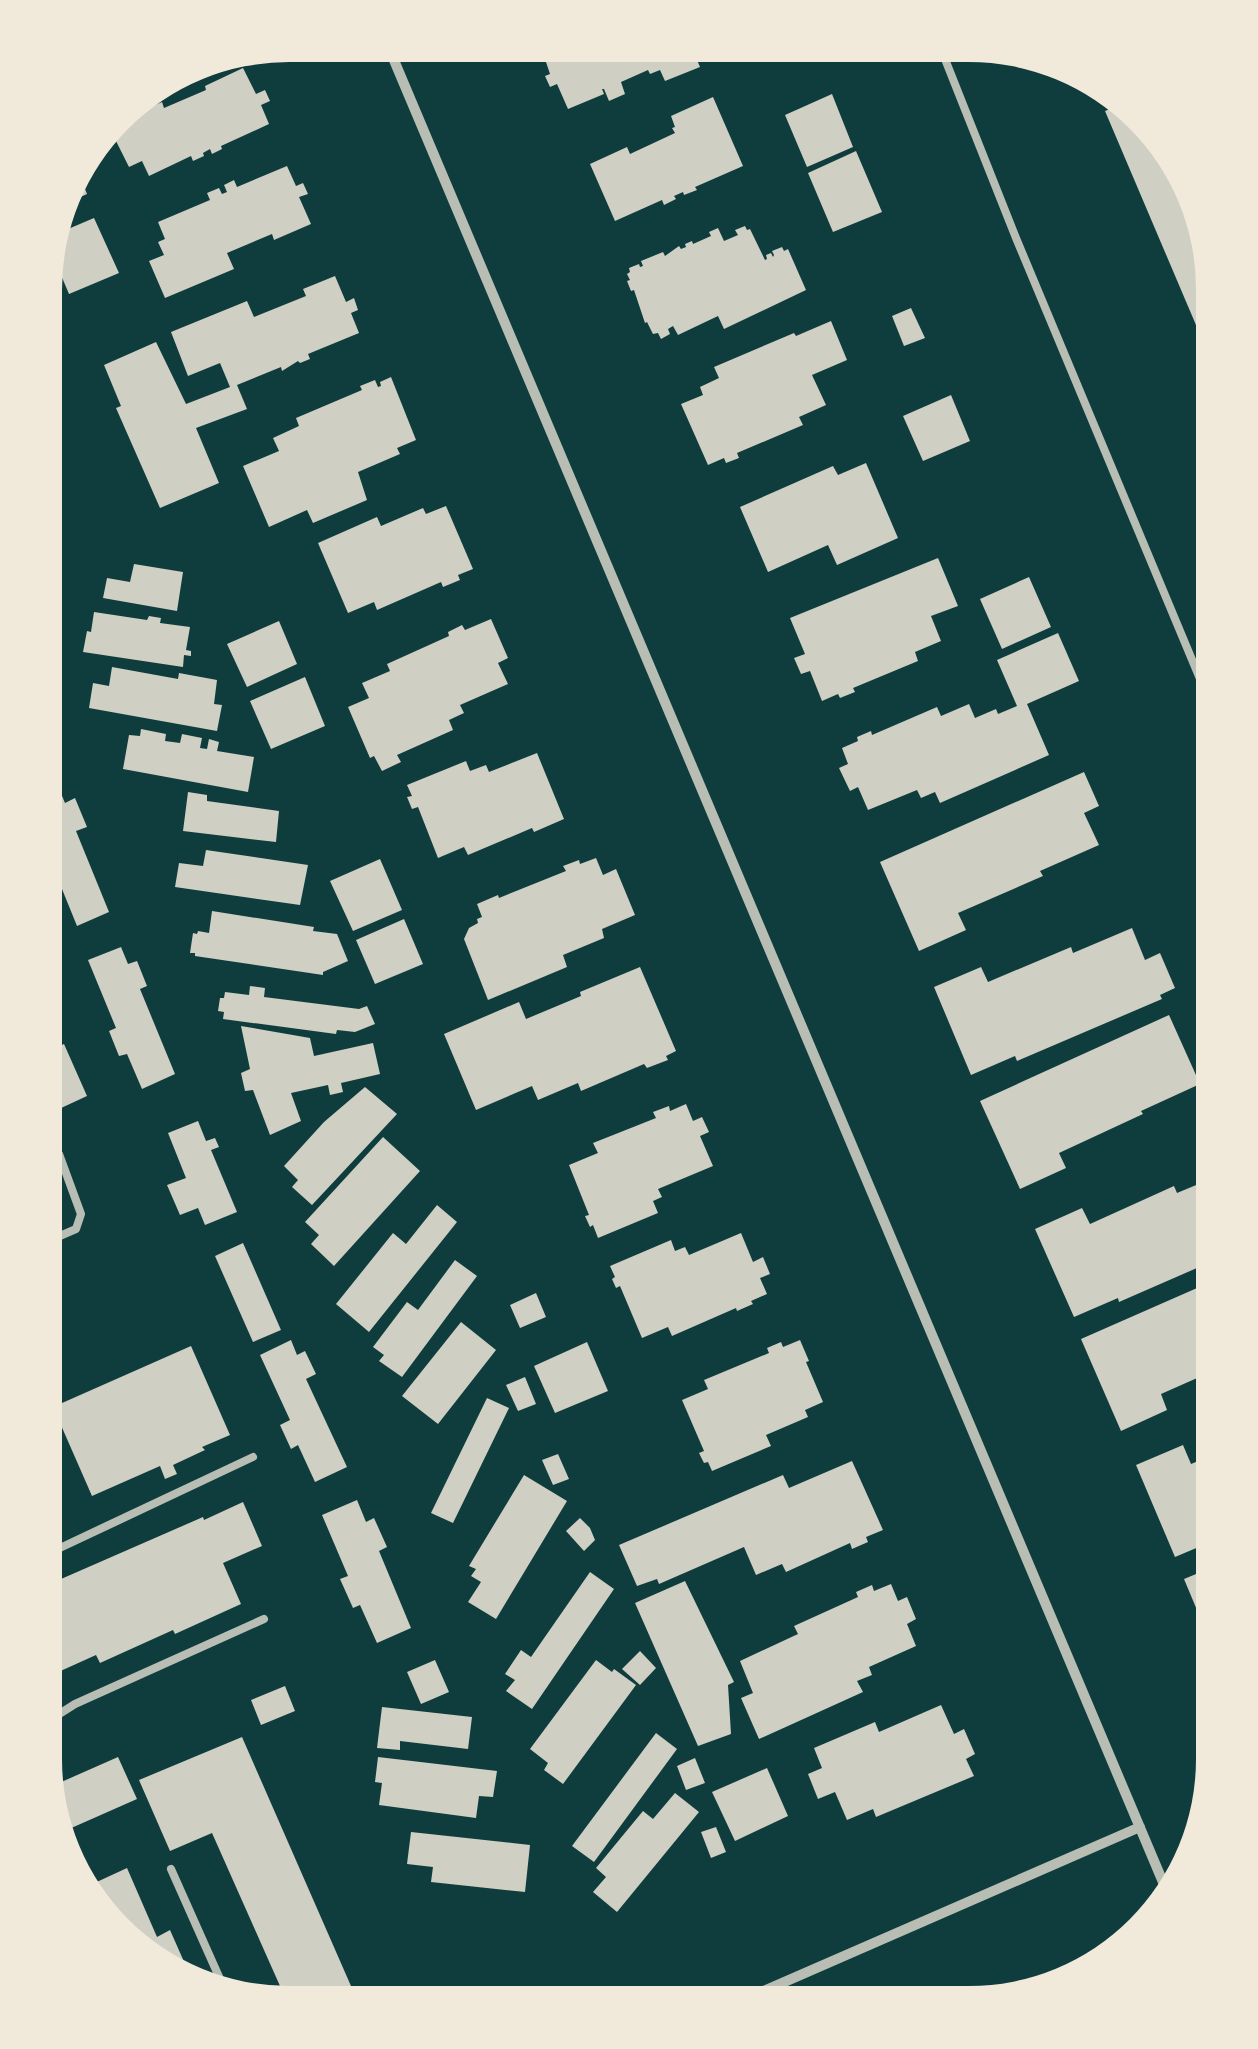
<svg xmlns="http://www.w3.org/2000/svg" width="1258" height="2049" viewBox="0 0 1258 2049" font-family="Commissioner,sans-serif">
  <rect width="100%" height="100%" fill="#0f3d3e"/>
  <!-- building -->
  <path fill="#cfcfc3" d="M559,47l133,1 8,19 -35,14 -5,-11 -10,4 -2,-4 -27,12 4,12 -16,7 -5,-12h-2l2,5 -36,15 -11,-25 -7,3 -5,-11 5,-2 -7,-21z
    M243,68l13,26 9,-4 5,11 -9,4 8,19 -48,22 1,3 -10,5 -2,-5 -7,4 1,3 -11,5 -2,-5 -42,20 -7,-15 -13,6 -19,-38 5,-6 47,-21 2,6 42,-18 -1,-4z
    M832,94l21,53 -46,20 -22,-52z
    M713,97l30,69 -48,21 2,3 -13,5 -1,-3 -9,4 2,3 -12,6 -2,-5 -47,21 -25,-57 37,-17 3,7 45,-21 -3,-5 3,-1 -4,-11z
    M1125,103l4,2 66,91 18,93v76l-108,-254z
    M856,151l26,61 -49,20 -25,-59z
    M287,166l9,20 7,-3 5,11 -9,3 12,27 -37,16 -2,-6 -45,19 7,16 -69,29 -16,-37 15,-6 -6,-13 7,-3 -7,-17 52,-22 -3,-7 12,-5 3,6 5,-2 -3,-7 10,-5 3,7z
    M78,171l9,23 -24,11 7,-24z
    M94,218l25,55 -50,21 -19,-45 4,-14z
    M745,226l2,4 3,-1 15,31 2,-1 -1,-4 5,-2 2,4 1,-2 -2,-4 10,-4 2,4 4,-2 18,41 -82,39 -6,-13 -40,19 -5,-9 -5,3 2,5 -9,5 -3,-6 -5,1 -6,-12 -2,1 -11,-33 -3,1 -4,-10 3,-1 -3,-6 3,-2 -1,-4 10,-4 1,3 3,-1 -2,-5 22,-9 2,4 14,-10 2,3 5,-2 -1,-3 7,-3 1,3 18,-8 -2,-4 9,-4 6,13 14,-6 -3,-5z
    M335,276l11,26 8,-4 4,12 -7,3 8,20 -51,21 2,5 -10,4 -2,-2 -16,10 -1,-4 -44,18 10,24 -51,19 23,55 -59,25 -44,-100 5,-2 -17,-41 52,-23 30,62 44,-17 -10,-24 -32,13 -17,-44 76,-31 7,16 52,-21 -3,-7z
    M911,308l14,30 -21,8 -12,-30z
    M831,321l16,39 -35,15 14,30 -27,12 4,8 -66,28 2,5 -13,5 -2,-5 -16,7 -27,-61 22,-9 -3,-8 19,-9 -5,-11 80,-34 2,3z
    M391,377l25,63 -19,8 3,6 -42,18 9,28 -54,23 -6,-13 -38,17 -26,-61 36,-15 -6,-13 26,-12 -3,-8 66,-28 -2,-4 15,-6 3,7 3,-1 -1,-4z
    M951,395l19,46 -47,20 -20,-45z
    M866,463l32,75 -61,27 -9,-20 -60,27 -28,-65 93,-41 5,9z
    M446,506l27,63 -15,6 2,5 -17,7 -2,-5 -64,28 -3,-8 -26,11 -30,-70 59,-26 4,9 42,-18 3,6z
    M938,558l20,48 -27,10 10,25 -26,11 3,9 -65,27 2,4 -15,6 -2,-4 -16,7 -12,-30 -9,3 -7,-16 11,-4 -15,-36z
    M134,564l49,8 -6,39 -74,-13 4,-20 23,4z
    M1029,577l22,50 -49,22 -22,-50z
    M94,612l53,8 2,-4 12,2 -1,5 30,4 -4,23 5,1v5l-7,-1 -1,12 -100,-15 4,-21 4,1z
    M491,619l17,39 -10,5 10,21 -48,21 4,8 -15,7 4,10 -56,25 4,7 -19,9 -8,-15 -4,2 -22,-51 21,-9 -7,-15 28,-12 -3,-7 62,-28 -1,-4 14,-7 3,5z
    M279,621l18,43 -50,23 -20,-43z
    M1058,633l21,48 -52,23 22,51 -109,48 -5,-11 -14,6 -4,-8 -49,20 -10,-23 -8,4 -11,-23 9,-4 -6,-16 16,-7 -1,-4 14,-6 1,4 65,-28 4,9 28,-12 6,14 21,-9 2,5 19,-8 -20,-46z
    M112,667l66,12 1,-6 38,7 -3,24 8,1 -5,26 -128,-23 4,-25 16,3z
    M305,677l20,49 -54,23 -21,-48z
    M141,729l25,5 -1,7 15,2 2,-9 20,4 -2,10 7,1 2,-10 10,3 -2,9 37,6 -6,35 -125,-23 6,-34 11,1z
    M537,753l27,66 -30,13 -2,-4 -64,27 -4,-8 -26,11 -20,-51 -6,2 -5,-12 5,-1 -5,-11 59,-24 4,10 16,-6 3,7z
    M1084,772l15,34 -15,7 15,32 -59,26 3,5 -85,37 8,17 -47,21 -39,-89z
    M57,784l8,19 10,-5 12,29 -11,4 33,81 -32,14 -15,-37 -8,3 -8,-19v-11l4,-2 -4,-9v-62z
    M188,792l19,3v6l72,10 -3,31 -93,-11z
    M206,850l102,15 -8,40 -125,-18 4,-24 24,3z
    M596,858l7,17 13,-6 19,46 -33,14 2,9 -41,17 4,12 -79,33 -24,-61 5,-11 9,-5 -1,-4 5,-2 -5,-13 21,-9 1,3 67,-27 -3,-5 16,-6 1,4z
    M380,859l22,51 -49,21 -23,-50z
    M212,911l102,16 -1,4 24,3 11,27 -25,11v3l-128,-19v-3h-5l3,-20 4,1 1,-3 11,2z
    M404,919l19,45 -48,20 -19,-44z
    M1132,928l13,32 15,-7 15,35 -15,7 2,4 -145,62 -2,-5 -44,19 -37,-88 47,-20 7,15 83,-35 2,6z
    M121,947l7,17 9,-3 10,25 -7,3 35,85 -33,15 -15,-35 -8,2 -10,-25 7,-3 -28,-68z
    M640,967l36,84 -10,5 2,4 -21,8 -3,-4 -63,27 -3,-8 -40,17 -6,-14 -56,24 -32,-76 75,-32 7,17 55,-23 -1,-4z
    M250,986l15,2 -1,9 95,12 8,-3 8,18 -20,8 -18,-2 -1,4 -113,-15 1,-7 -6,-1 2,-13h4l1,-6 24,3z
    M1169,1015l31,69 -59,27 2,3 -84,39 7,15 -46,21 -40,-88z
    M241,1026l69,12 4,18 59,-13 7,31 -39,9 2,9 -13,3 -2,-10 -37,8 10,28 -31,14 -17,-45 -8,1 -4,-18 9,-4z
    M64,1044l23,52 -41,19v-63z
    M365,1087l32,27 -85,91 -20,-18 6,-7 -14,-14 40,-44z
    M686,1104l7,17 9,-4 7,15 -9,4 13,30 -55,23 4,8 -9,4 5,12 -60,25 -5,-13 -3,2 -5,-11 4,-1 -20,-50 29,-12 -5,-10 63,-25 -3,-6 16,-6 1,5z
    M198,1121l8,20 9,-3 4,9 -8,3 26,62 -32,13 -7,-17 -18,7 -13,-30 19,-7 -18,-45z
    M383,1137l37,34 -86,95 -23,-22 8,-9 -14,-13z
    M1213,1178v83l-94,41 -1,-4 -44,19 -39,-88 47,-21 8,16 84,-38 3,7z
    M437,1205l20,17 -88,110 -33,-28 57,-71 13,11z
    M741,1233l12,29 10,-5 7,17 -10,4 7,16 -16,7 2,3 -16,7 -1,-3 -64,28 -4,-9 -26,11 -22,-52 -4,2 -4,-9 3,-2 -5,-11 61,-26 4,11 10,-4 4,8z
    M243,1243l38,87 -28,12 -38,-86z
    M455,1260l22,16 -75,101 -23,-16 5,-6 -11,-8 34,-45 11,8z
    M1213,1281v90l-52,23 6,16 -46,21 -40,-92z
    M536,1293l10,24 -26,11 -10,-23z
    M461,1322l35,28 -58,74 -36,-28z
    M291,1340l6,15 8,-4 11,23 -10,5 41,88 -32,15 -17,-37 -7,4 -11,-24 10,-5 -30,-65z
    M800,1340l9,21 -3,1 17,40 -18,8 3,7 -42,18 5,11 -59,25 -4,-9 -4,1 -5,-10 5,-2 -22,-51 26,-11 -4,-9 65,-27 -2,-5 14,-6 2,5z
    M587,1342l21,49 -53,22 -21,-47z
    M191,1346l39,89 -28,12 3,3 -32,15 4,9 -12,5 -5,-13 -68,30 -39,-89z
    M525,1377l11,27 -18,7 -12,-26z
    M487,1398l22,10 -56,115 -22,-10z
    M1183,1445l8,19 22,-9v86l-38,16 -39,-92z
    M558,1454l11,25 -16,6 -11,-25z
    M852,1461l31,69 -17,7 2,5 -16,7 -2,-6 -64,29 -4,-8 -26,11 -12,-28 -85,37 -2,-5 -20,7 -18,-41 164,-70 6,13z
    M524,1475l43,26 -71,118 -28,-17 13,-20 -10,-6 5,-7 -7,-3z
    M357,1500l9,22 8,-4 13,29 -8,4 32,77 -34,15 -17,-38 -7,3 -13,-29 8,-3 -26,-61z
    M243,1502l19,44 -39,17 18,41 -66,30 -2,-4 -73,33 -4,-8 -51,23v-92l158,-69 1,3z
    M580,1518l10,10 5,12 -11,11 -18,-20z
    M1213,1567l-1,79 -28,-67z
    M590,1572l24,17 -82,120 -26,-18 9,-11 -10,-6 16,-24 10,7z
    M685,1581l49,101 -6,3 3,49 -33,12 -63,-143z
    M891,1584l7,17 9,-4 9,22 -9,5 9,22 -47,21 3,8 -15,6 6,11 -104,47 -18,-41 12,-5 -13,-32 58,-27 -4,-8 64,-29 -2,-5 16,-7 2,6z
    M640,1651l16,17 -16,17 -18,-16z
    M435,1660l14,32 -28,12 -14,-32z
    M596,1660l16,12 2,-3 22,16 -73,99 -19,-14 4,-7 -18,-14z
    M285,1686l10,25 -34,14 -10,-25z
    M941,1705l13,29 10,-5 11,25 -9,5 8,17 -98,41 -3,-8 -26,11 -12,-28 -17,7 -10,-25 14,-6 -8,-20 61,-26 4,10z
    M382,1707l90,10 -4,32 -68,-8v9l-23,-2z
    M656,1733l21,16 -83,113 -22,-16z
    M242,1737l116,265h-91l17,-7 -72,-162 -42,18 -31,-71z
    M118,1757l19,42 -77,34 -10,-46z
    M378,1757l119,14 -4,26 -14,-1 -3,22 -97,-13 3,-22 -7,-1z
    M695,1758l10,25 -19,7 -9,-24z
    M767,1768l21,48 -53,25 -23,-49z
    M675,1793l24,19 -82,100 -24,-20 13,-15 -10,-9 47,-57 10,8z
    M716,1827l10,25 -15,6 -10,-26z
    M411,1832l119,13 -5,47 -94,-10 2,-15 -26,-3z
    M127,1868l30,69 13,-7 19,43 -49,-20 -52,-67z"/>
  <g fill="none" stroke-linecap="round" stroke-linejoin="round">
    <!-- service -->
    <path stroke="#b8beb3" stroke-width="8" d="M941,49l75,189 197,472
      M46,1242l30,-13 5,-15 -22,-60
      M45,1555l208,-98
      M45,1723l30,-19 189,-85
      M171,1869l53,119"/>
    <!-- minor -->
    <path stroke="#b8beb3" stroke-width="10" d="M388,46l780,1848
      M736,2003l404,-176"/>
  </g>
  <!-- crop -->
  <path d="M0 0H1258V2049H0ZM289 62H969A227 227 0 0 1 1196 289V1759A227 227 0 0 1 969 1986H289A227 227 0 0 1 62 1759V289A227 227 0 0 1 289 62Z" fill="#f1e9da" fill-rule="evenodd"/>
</svg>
